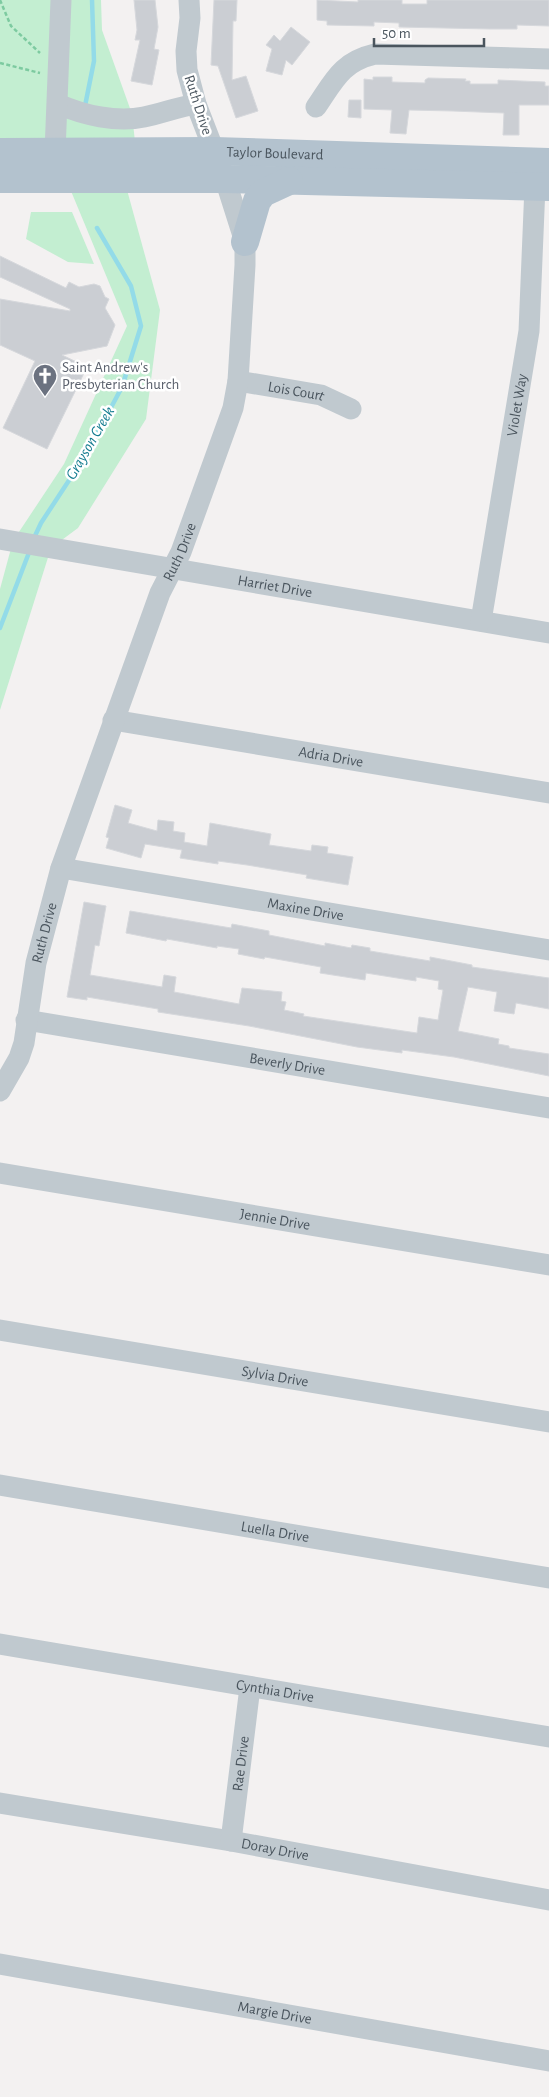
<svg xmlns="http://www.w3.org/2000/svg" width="549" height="2097" viewBox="0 0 549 2097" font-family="'Alegreya Sans',sans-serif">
  <rect width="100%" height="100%" fill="#f3f1f1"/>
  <!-- green -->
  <path fill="#c3eed1" d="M0,0h101l1,30 30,84 4,37 -136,1z
    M66,179h58l36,131 -14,109 -68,109 -27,20 -51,162v-121l13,-48 51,-77 63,-138z
    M31,212h41l22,52 -26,-2 -42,-23z"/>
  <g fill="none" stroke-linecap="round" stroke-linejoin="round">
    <!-- stream -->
    <path stroke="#93dbe8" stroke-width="4.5" d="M85,106l9,-45 -2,-61
      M34,538l7,-15 44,-67 37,-69 19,-61 -10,-40 -34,-58
      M0,628l30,-78"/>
  </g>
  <!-- building -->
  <path fill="#cbced3" stroke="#d6d8dc" d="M134,0h21l3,27 -4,22 5,1 -7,35 -21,-4 9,-41h-5l2,-10z
    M214,0h23l-1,21h-3l-1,59 14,-4 12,35 -22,7 -18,-52 -7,-1z
    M317,0l41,2v-2h44v4h25v-4h122v26l-32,-1v4h-27l-91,-2v-4l-25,-1v4l-47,-1v-4l-10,-1z
    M291,27l19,15 -18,23 -6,-5 -4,15 -16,-4 6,-22 -6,-4 8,-10 6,6z
    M373,77h19v5l33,1v-3l3,-2 38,1 -1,2h5v3h28v-4l47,2v4h4v19h-30v30h-16l1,-22 -51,-2 -44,-1 -3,24 -16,-1 2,-23 -28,-1v-30l9,1z
    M349,100h12v18l-13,-1z
    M0,256l66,32 3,-6 10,5 15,-3 6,2 5,11 4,2 -4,9 10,17 -8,21 -45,9 25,12 -40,82 -44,-21 32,-67 -35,-16v-46l70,12v-2l-70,-32z
    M115,805l17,5 -4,13 29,8 1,-11 16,2 -1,9 12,2 -1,9 23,4 3,-23 61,11 -2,11 42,6 1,-6 16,2 -1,6 26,4 -5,28 -42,-7 1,-3 -60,-10 -29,-4v3l-38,-6 2,-8 -37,-6 -4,14 -35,-10 3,-10 -3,-1z
    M84,902l22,4 -7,40 -4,-1 -5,30 72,12 2,-12 12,2 -2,15 65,12 3,-16 40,4 -1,9 5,1 -2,8 20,4 -1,2 114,17 2,-16 19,3 5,-30 -5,-1 1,-8 -23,-4v4l-50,-8 -1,7 -45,-7 1,-6 -56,-10 -1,2 -26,-5 1,-5 -22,-3v2l-50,-9 -1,2 -40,-8 4,-22 101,17 1,-4 37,7v4l56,11v-3l26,5 1,-3 18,3v3l60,10v-4l42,8v2l77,11v31l-33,-6 -2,11 -20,-3 3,-19 -29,-5 -10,44 41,8 -1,5 11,2v2l40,6v22l-95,-19 -52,-7v3l-45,-6 -108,-21 -91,-14v-3l-71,-12v3l-20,-3z"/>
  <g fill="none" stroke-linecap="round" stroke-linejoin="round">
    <!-- path -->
    <path stroke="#7dcaa0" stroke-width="2.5" stroke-dasharray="4 2.5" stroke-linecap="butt" d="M0,0l11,26 29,27
      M0,63l40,10"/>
    <!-- minor -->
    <g stroke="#c0c9cf" stroke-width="21">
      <path d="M58,104c25,11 59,19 86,13 18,-4 35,-10 52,-13"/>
      <path d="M316,107c18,-26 25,-45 59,-53l174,5"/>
      <path d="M55,152l6,-152"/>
      <path id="s1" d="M238,381l83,14 30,14"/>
      <path id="s2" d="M0,539l549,94"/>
      <path id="s3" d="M481,621l48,-290 6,-145"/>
      <path id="s4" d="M113,720l436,73"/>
      <path id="s5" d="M61,868l488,82"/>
      <path id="s6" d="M26,1020l523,88"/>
      <path id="s7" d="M0,1091l19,-33 5,-15 12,-80 25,-95 99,-275 21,-41 52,-144 5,-27 7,-116v-23l-20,-63 -29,-75 -9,-34 -1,-19 4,-33 -1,-18"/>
      <path id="s8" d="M0,1173l549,92"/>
      <path id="s9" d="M0,1330l549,92"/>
      <path id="s10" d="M0,1485l549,93"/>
      <path id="s11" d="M0,1644l549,93"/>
      <path id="s12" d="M0,1803l231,38 318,59"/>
      <path id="s13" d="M231,1841l19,-154"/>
      <path id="s14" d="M0,1964l549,97"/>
    </g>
    <!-- major -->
    <g stroke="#b3c2ce" stroke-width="28">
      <path id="s15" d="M0,152l214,-1 335,11"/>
      <path d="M0,179h225l324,8"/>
      <path d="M245,242l12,-41 6,-8 26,-12"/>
    </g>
  </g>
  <!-- icons -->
  <defs>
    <symbol id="church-pin" viewBox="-11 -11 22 30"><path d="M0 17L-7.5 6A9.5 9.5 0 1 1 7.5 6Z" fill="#6b7280" stroke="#fff"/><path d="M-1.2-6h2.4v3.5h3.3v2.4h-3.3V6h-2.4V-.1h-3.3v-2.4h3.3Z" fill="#fff"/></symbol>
  </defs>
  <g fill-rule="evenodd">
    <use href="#church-pin" x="31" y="362" width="28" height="38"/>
  </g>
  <g text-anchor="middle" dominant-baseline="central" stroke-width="5" stroke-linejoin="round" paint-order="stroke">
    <!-- street labels -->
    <g font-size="15" fill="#4a555e" stroke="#fff">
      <text transform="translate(198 105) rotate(72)">Ruth Drive</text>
      <text stroke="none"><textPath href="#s15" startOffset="275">Taylor Boulevard</textPath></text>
      <text stroke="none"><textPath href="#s1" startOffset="59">Lois Court</textPath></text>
      <text stroke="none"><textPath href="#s3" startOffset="219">Violet Way</textPath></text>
      <text stroke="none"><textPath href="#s7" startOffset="571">Ruth Drive</textPath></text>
      <text stroke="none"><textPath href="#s2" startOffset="279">Harriet Drive</textPath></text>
      <text stroke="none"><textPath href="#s4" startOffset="221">Adria Drive</textPath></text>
      <text stroke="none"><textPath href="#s5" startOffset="248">Maxine Drive</textPath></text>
      <text stroke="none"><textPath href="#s7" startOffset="166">Ruth Drive</textPath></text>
      <text stroke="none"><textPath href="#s6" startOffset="265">Beverly Drive</textPath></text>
      <text stroke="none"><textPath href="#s8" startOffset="279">Jennie Drive</textPath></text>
      <text stroke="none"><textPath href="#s9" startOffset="279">Sylvia Drive</textPath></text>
      <text stroke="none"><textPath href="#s10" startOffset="279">Luella Drive</textPath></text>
      <text stroke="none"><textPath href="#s11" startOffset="279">Cynthia Drive</textPath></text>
      <text stroke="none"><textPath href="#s13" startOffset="78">Rae Drive</textPath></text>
      <text stroke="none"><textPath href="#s12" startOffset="279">Doray Drive</textPath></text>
      <text stroke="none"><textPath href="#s14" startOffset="279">Margie Drive</textPath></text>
    </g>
    <!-- worship labels -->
    <g font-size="15" fill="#5b616d" stroke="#fff" text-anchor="start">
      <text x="62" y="367">Saint Andrew's<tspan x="62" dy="17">Presbyterian Church</tspan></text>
    </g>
    <!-- water labels -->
    <g font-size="16" font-style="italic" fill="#147c90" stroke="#fff">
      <text transform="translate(90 443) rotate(-60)">Grayson Creek</text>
    </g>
  </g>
  <!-- scale -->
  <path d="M374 38v8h110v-8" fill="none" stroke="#4a555e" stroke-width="2.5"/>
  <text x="382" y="38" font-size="15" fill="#4a555e" stroke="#ffffff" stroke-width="4" paint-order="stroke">50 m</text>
</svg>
